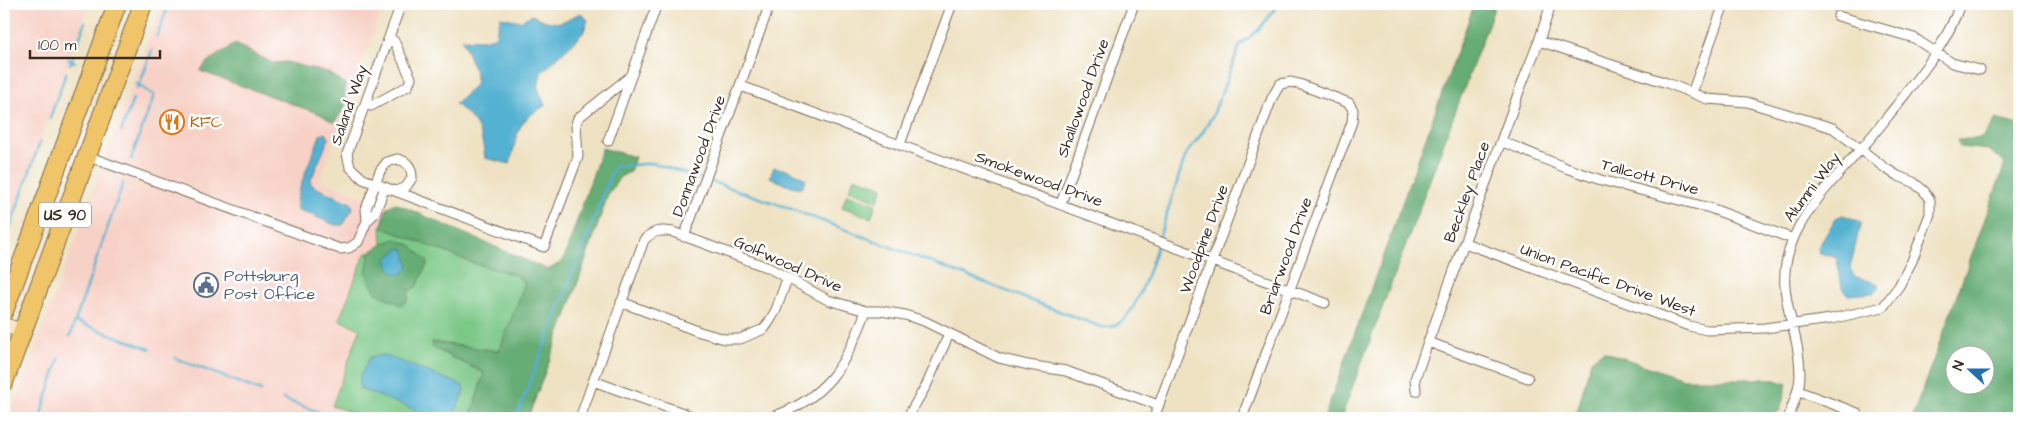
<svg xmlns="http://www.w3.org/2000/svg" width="2023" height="422" viewBox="0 0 2023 422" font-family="'Architects Daughter',sans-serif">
  <rect width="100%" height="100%" fill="#fff"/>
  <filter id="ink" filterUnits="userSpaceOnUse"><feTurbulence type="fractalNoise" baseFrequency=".02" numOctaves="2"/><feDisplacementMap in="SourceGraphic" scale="10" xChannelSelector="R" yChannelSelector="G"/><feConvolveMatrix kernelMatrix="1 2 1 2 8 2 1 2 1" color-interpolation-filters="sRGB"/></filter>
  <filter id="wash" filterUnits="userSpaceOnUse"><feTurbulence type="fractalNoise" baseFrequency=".0096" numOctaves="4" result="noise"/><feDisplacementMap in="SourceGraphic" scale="20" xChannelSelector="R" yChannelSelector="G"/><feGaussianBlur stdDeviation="1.12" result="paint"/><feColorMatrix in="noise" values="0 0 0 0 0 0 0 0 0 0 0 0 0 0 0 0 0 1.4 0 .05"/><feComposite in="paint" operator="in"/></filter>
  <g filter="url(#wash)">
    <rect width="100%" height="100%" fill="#efe2c3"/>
    <!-- built -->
    <path fill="#f7d1c6" d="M4,4h86l-86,234z
      M162,4h222l-64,176 255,97 -54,141h-511z"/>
    <!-- green -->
    <path fill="#7cc887" stroke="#5c7952" d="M854,177l29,10 -5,14 -29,-11z
      M847,194l29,10 -5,14 -29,-11z
      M381,227l92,36 43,12 9,8 -26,69 -66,-10v6l51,25 -14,45h-103l-35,-12 28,-77 -21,-9 26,-66 5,-2 -4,22 42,18 9,-6 11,-24c-16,-16 -22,-26 -46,-18z"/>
    <!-- forest -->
    <path fill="#65ac74" stroke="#506b49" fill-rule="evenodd" d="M1481,4l14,2 -154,412h-17l149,-410z
      M235,44l38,19 14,-1 41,11 17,11v23l-11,16 -14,-9 -120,-43 7,-9z
      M1996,119l23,6v293h-107l93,-254 -16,-14 -29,-3 -3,-7 25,-2zM1986,354v30h-30v-30z
      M602,148l33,9 -5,15 -10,5 -12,18 -40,116 -40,107h-58l14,-45 -51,-26 -1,-5 67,9 26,-68 -9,-8 -43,-12 -92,-36 6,-19 8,-5 153,67 15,-9z
      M395,239l17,7 16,16 -11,24 -9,6v8l-7,5 -25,-12 -10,-19 4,-22 12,-8z
      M1603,351l80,28h90l14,5 -7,27 -23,7h-189l10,-9 13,-49z"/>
    <!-- water -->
    <path fill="#53b1d1" stroke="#476e78" d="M580,13l8,7 -5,13 -42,40 -3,15 7,18c-30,15 -27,28 -35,58l-25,-6c-4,-29 -7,-36 -30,-54l21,-20v-10l-14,-35 19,1 14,-3 6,-20 19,4 12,-6c23,11 26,10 48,-2z
      M326,133l3,5 -19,44 5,5 36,16 2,5 -10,17h-8l-38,-16c-2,-18 17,-56 23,-74z
      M774,167l17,4 15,8 -4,9 -16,-3 -16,-8z
      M1843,215l18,7 -11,46 4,8 25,8 1,3 -6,6 -26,2 -6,-8 -5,-28 -6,-4 -12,-1 -1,-6 18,-30z
      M400,248l4,1 5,18 -8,8 -8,-3 -7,-11 2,-4z
      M384,355l78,30 2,6 -11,27h-16l-77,-29v-13l10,-19z"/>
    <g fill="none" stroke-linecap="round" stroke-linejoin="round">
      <!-- stream -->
      <path stroke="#53b1d1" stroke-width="2.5" d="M157,36l12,-32
        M78,43l7,-21
        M68,59l7,3
        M70,64l3,-7
        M137,89l2,-3 13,-36
        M50,118l16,-45
        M121,132l12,-33
        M131,159l23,-64 -19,-12
        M707,180l76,26 318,121c4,0 9,0 12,-1 23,-6 38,-62 45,-83
        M1159,238l27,-84 17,-22 10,-17 27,-70 18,-15 21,-26
        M4,245l36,-103
        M75,321l75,28
        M70,336l53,-153
        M175,358l86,33
        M283,399l52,19
        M40,418l19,-59
        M516,418l98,-251 39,-4 49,16"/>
    </g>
  </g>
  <g filter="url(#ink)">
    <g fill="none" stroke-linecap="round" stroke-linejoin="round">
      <defs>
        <path id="street" d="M401,4l-54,150 3,13 13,12 181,68 34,-90 -2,-33 2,-6 54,-43
          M1838,16l76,22 38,25 28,7
          M741,86l584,217
          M1692,93l32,-89
          M365,104l6,2 37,-20 3,-8 -17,-37 -5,-4
          M608,141l49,-137
          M1501,141l65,27 35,12 109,28 83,31
          M900,144l52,-140
          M87,156l253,93 9,-1 9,-6 9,-21 8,-8 10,-26
          M1061,203l73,-199
          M367,221l-1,-12 14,-38 7,-9 10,-3c10,2 15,8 15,19l-6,9 -10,4
          M684,237l86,-233
          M1465,243l224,83 18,4 58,-2 66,-9 52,-12 16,-21 13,-25 18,-47v-14l-6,-9 -11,-9 -15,-6 -13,-8 -52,-40 -86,-26 -40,-3 -40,-16 -128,-42
          M621,302l79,30 25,7h15l24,-10 5,-7 7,-12 11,-31
          M1428,342l100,36
          M593,381l104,37
          M1416,391l-1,-12 13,-37 93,-256 18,-45 12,-37
          M1798,391l59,22
          M580,418l64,-178c10,-10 16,-10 29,-8l96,36 59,32 38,11h15l24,4 19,6 75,37 29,7 38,6 92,34
          M769,418c56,-18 78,-54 97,-107
          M907,418l20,-34 22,-50
          M1154,418l118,-320 8,-14 11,-2 8,2 50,19 4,7 -1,12 -110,296
          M1788,418c5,-14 12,-28 12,-43 0,-52 -30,-83 -6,-138 14,-32 43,-61 66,-87 13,-14 24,-29 36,-44 24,-31 52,-64 64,-102"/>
        <path id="secondary" d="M4,325l18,6"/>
        <path id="highway" d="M4,311l113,-307
          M4,382l139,-378"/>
      </defs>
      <!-- street casing -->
      <use href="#street" stroke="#7a6a58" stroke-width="11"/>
      <!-- secondary casing -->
      <use href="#secondary" stroke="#7a6a58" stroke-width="16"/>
      <!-- highway casing -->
      <use href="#highway" stroke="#7a6a58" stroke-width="20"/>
      <!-- street -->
      <use href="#street" stroke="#fff" stroke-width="9"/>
      <!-- secondary -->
      <use href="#secondary" stroke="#f9e7c3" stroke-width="14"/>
      <!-- highway -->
      <use href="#highway" stroke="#f0c469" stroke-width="18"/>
    </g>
  </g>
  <!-- icons -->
  <defs>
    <symbol id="restaurant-ring" viewBox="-11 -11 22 22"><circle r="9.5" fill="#fff" stroke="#e8710a" stroke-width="1.5"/><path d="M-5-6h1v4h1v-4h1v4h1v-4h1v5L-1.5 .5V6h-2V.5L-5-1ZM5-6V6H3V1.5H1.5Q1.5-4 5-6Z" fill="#e8710a"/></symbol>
    <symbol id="civic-ring" viewBox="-11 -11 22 22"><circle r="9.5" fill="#fff" stroke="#5c6f8a" stroke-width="1.5"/><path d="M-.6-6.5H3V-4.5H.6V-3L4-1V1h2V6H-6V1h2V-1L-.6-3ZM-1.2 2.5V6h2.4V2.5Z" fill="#5c6f8a"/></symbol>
  </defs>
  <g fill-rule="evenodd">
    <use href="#restaurant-ring" x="158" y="108" width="28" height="28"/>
    <use href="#civic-ring" x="192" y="271" width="28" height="28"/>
  </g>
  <g text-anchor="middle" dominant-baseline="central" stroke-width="5" stroke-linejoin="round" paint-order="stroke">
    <!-- shield labels -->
    <rect fill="#fff" stroke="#766a62" stroke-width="1" x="39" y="202.5" width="52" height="25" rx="4"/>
    <g font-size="15" font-weight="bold" fill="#3b2a1e">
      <text x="65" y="215">US 90</text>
    </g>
    <!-- street labels -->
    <g font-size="16" fill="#3b2a1e" stroke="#fff">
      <text transform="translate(1083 98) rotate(-70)">Shallowood Drive</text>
      <text transform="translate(349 105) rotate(-71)">Saland Way</text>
      <text transform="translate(699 156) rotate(-70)">Donnawood Drive</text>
      <text transform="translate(1650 177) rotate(15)">Tallcott Drive</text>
      <text transform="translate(1039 179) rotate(20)">Smokewood Drive</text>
      <text transform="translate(1812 187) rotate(-53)">Alumni Way</text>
      <text transform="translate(1467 192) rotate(-70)">Beckley Place</text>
      <text transform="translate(1204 239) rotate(-70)">Woodpine Drive</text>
      <text transform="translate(1286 256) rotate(-70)">Briarwood Drive</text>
      <text transform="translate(788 264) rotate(24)">Golfwood Drive</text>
      <text transform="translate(1608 280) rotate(20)">Union Pacific Drive West</text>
    </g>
    <!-- food labels -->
    <g font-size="16" fill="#c56008" stroke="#fff" text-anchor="start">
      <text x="190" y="122">KFC</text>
    </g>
    <!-- service labels -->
    <g font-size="16" fill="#4e5e75" stroke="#fff" text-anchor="start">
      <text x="224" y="276">Pottsburg<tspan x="224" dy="18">Post Office</tspan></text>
    </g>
  </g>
  <!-- margin -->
  <rect width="2023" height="422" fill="none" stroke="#fff" stroke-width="20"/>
  <!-- north arrow -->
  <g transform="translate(1970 370) rotate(291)"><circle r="24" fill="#ffffff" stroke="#b1aaa5"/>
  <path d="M0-4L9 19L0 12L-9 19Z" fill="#1f6fb2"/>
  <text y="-8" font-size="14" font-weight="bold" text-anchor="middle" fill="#3b2a1e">N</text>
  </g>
  <!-- scale -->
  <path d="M30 50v8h130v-8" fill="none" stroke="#3b2a1e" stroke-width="2.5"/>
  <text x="38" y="50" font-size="15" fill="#3b2a1e" stroke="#ffffff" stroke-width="4" paint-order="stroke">100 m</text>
</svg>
